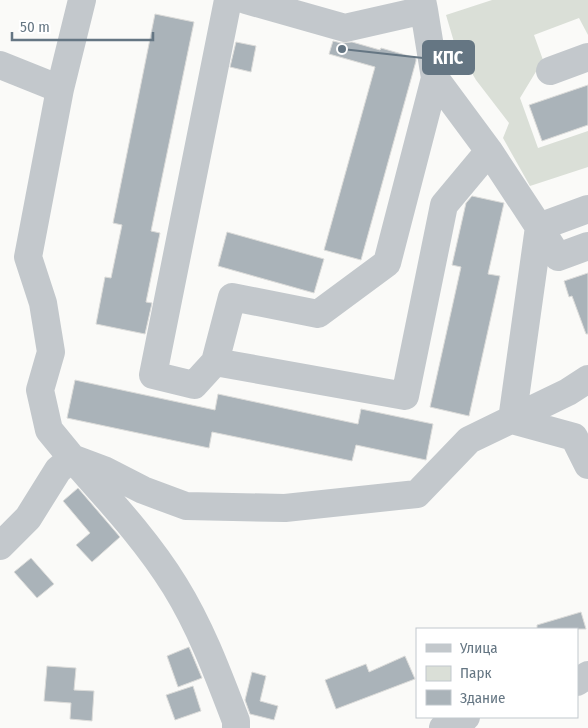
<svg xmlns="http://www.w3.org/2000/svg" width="588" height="728" viewBox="0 0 588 728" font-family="'Fira Sans Condensed',sans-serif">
  <rect width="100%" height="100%" fill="#fafaf8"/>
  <!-- green -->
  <path fill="#dadfd7" d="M492,0h96v35l-9,-17 -45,17 9,25 -23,38 18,50 50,-17v36l-58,19 -27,-48 6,-15 -33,-43 -22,-38 -8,-27z"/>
  <!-- building -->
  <path fill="#aab3b9" stroke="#dcdcda" d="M155,14l39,8 -43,209 9,2 -14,69 6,1 -7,31 -49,-10 9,-47 6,1 11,-53 -9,-2z
    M333,41l8,2 11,-1 28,8 1,-2 35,10v3l-55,199 -37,-10 51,-183 -46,-13z
    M236,42l20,4 -5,26 -21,-5z
    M588,85v40l-46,16 -13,-36z
    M472,196l32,7 -16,71 12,2 -31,140 -39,-9 31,-140 -9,-2 14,-62z
    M227,232l97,27 -10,34 -96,-27z
    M588,273v61h-2l-14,-38 -3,1 -5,-16z
    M75,380l140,30 3,-16 140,30 3,-15 72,15 -7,36 -70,-15 -4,16 -140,-29 -3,16 -142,-30z
    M78,488l42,49 -28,25 -16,-17 14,-12 -27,-32z
    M31,558l23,26 -17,14 -23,-26z
    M581,612l5,17h-49v-4z
    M189,647l13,31 -24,9 -11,-31z
    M405,656l10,23 -79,30 -11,-29 41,-16 3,8z
    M47,666l29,2 -2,22 20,1 -2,30 -22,-2 1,-16 -27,-2z
    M252,672l14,4 -6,25 18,5 -4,14 -24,-6 -5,-14z
    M193,686l8,25 -26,9 -9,-25z"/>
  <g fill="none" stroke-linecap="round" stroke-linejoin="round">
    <!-- minor -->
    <path stroke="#c3c8cc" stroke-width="28" d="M82,0l-22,89 -32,168 15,46 8,49 -11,38 9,40 23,28 32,12 39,20 43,16 99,2 132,-14 52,-54 99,-48 20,-13
      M246,0l99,28 79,-18 -2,-10
      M424,10l11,68 -48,185 -69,51 -86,-17 -17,65 190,34 39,-191 45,-54 -54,-73
      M0,65l60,24
      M550,71l38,-14
      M489,151l50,76 -27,193 62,17 14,28
      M588,209l-49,18 19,30 30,-11
      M215,362l-21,23 -41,-10 75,-375
      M0,546l28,-28 30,-48 14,-12c36,41 74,81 103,128 26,42 43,88 61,135v7
      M577,682l11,-7
      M443,728l23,-11"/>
  </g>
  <!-- callouts -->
  <path fill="none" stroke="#657683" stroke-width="2" d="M342 49L423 58"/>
  <circle fill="#657683" stroke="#fff" stroke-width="2" cx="342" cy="49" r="5"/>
  <rect fill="#657683" stroke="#657683" stroke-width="2" x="423" y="41" width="51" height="33" rx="5"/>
  <g font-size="18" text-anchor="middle" font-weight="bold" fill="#fff">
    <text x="448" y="64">КПС</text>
  </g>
  <!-- legend -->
  <rect x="416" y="628" width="162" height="90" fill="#ffffff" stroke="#c1c8cd"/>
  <rect x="426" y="644" width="25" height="8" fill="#c3c8cc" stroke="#c1c8cd"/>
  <text x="460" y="653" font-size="15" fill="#657683">Улица</text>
  <rect x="426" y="666" width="25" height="15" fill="#dadfd7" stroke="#c1c8cd"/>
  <text x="460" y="678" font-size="15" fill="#657683">Парк</text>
  <rect x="426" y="690" width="25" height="15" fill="#aab3b9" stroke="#c1c8cd"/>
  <text x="460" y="703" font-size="15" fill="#657683">Здание</text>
  <!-- scale -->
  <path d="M12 32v8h141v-8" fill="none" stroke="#657683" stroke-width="2.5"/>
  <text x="20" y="32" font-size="15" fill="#657683" stroke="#ffffff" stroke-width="4" paint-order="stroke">50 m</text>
</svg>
